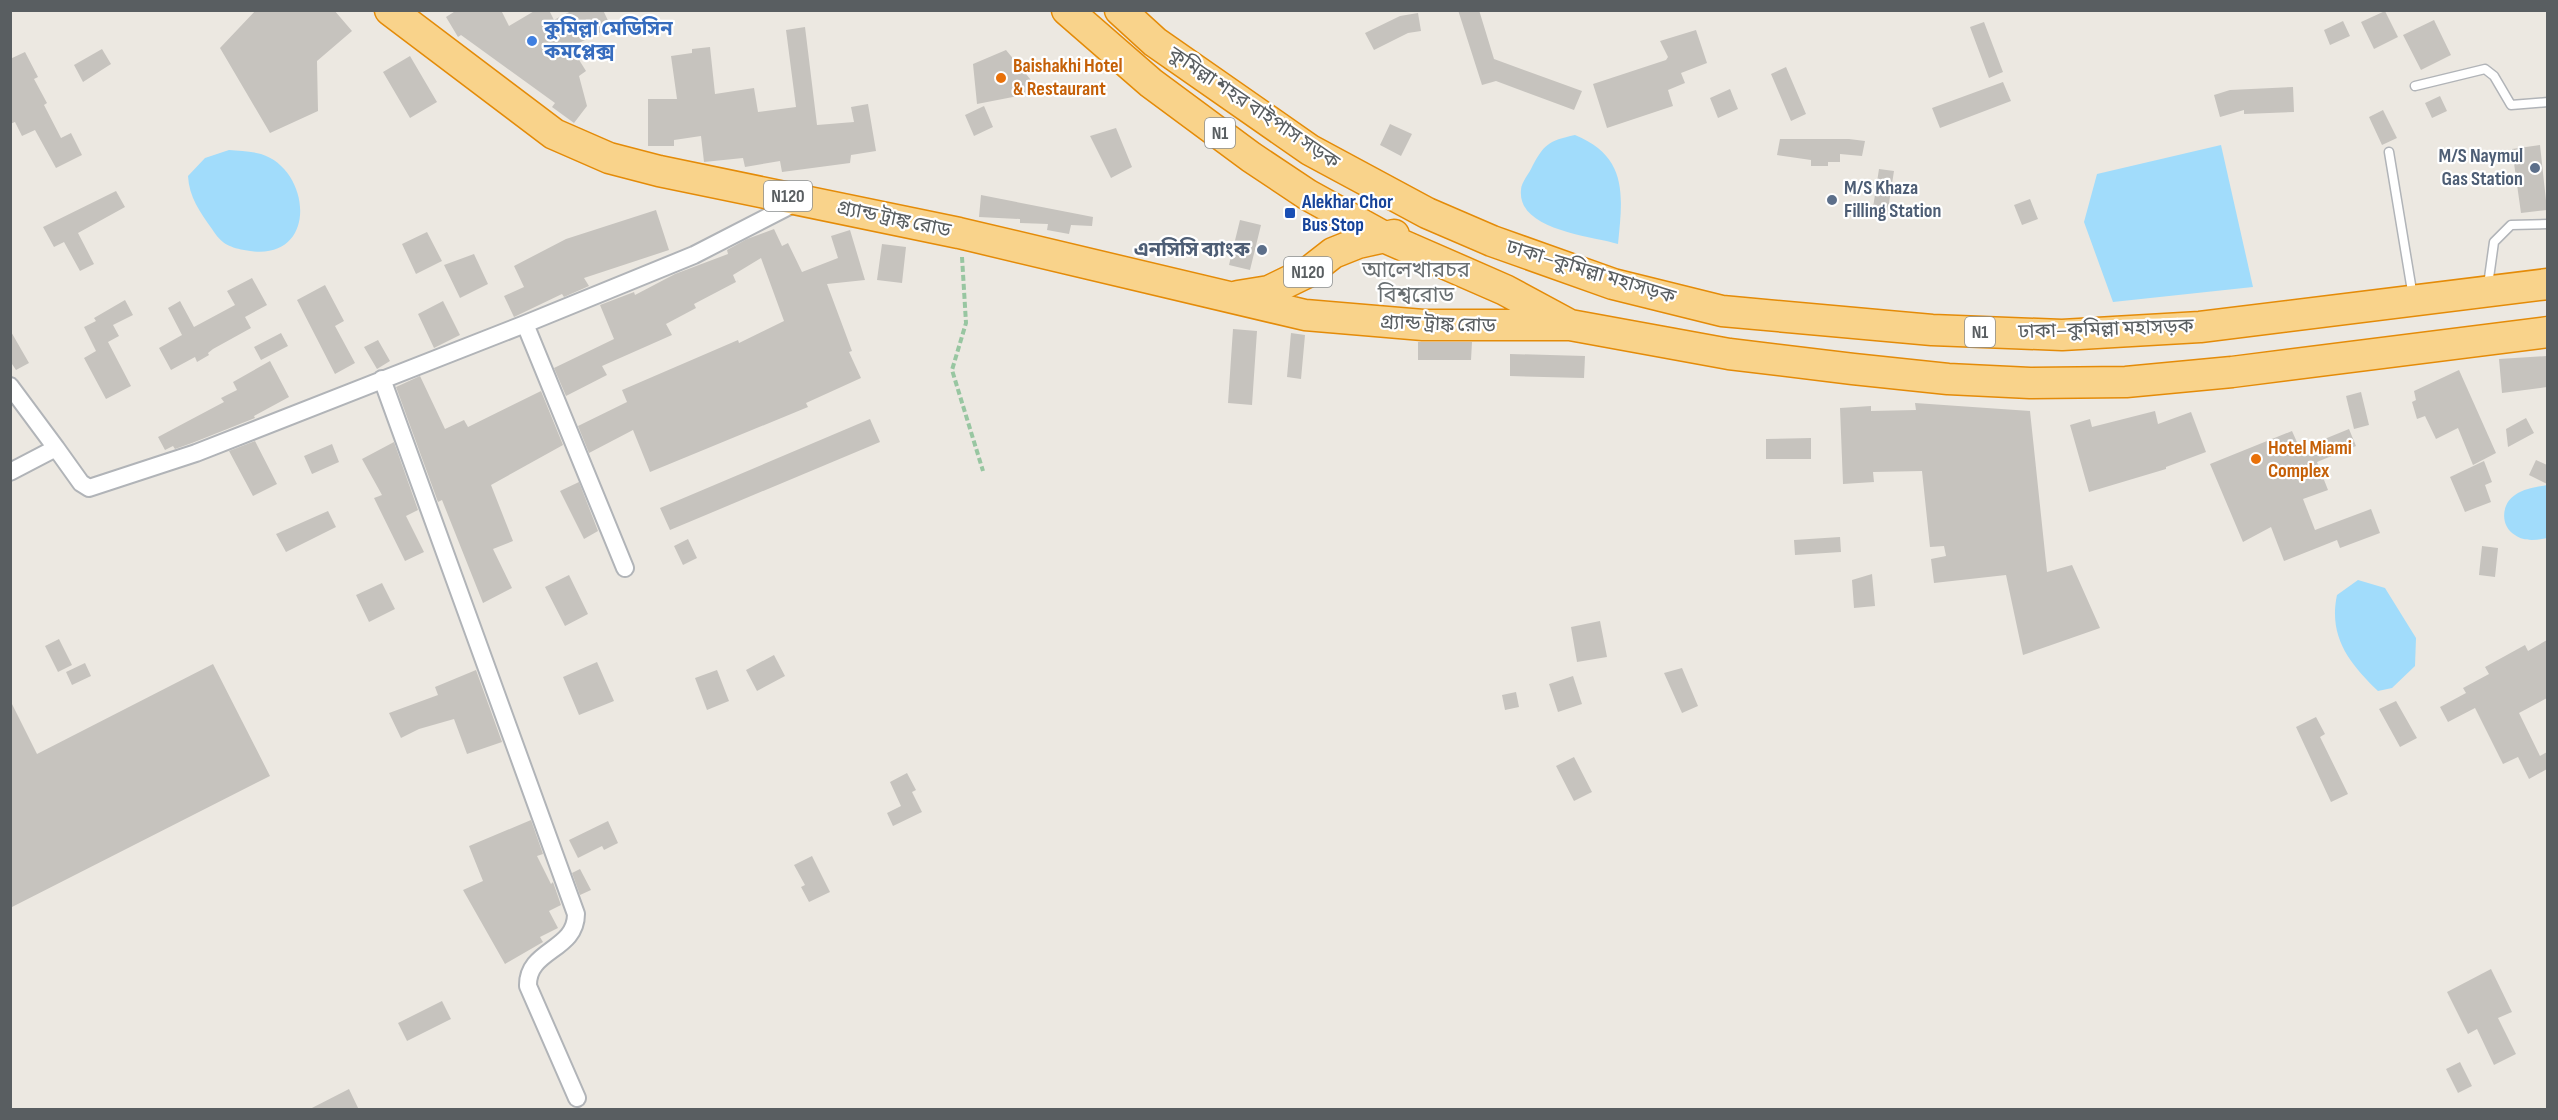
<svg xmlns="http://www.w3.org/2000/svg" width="2558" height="1120" viewBox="0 0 2558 1120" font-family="'Sofia Sans Condensed','Noto Sans Bengali',sans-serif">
  <rect width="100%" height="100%" fill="#ece8e1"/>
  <!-- water -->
  <path fill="#a1dcfb" d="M1575,135c53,22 48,60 43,109 -28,-8 -101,-14 -97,-54 0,-7 7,-15 10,-21 13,-25 17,-28 44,-34z
    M2221,145l32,142 -140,15 -29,-80 13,-48z
    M229,150c10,1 22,1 32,4 52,16 58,112 -17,96 -16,-3 -23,-7 -32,-21 -12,-17 -23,-32 -24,-53l17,-18z
    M2547,485v53c-10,2 -23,4 -32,-3 -15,-9 -14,-31 0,-40 9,-7 22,-8 32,-10z
    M2358,580l27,8 31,50 -1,28 -23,22 -14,3c-28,-27 -50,-54 -41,-96z"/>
  <!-- building -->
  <path fill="#c6c3be" d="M256,10h78l18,21 -35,30 1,50 -48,22 -50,-85z
    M457,10h44l8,16 27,-16h13l5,10 19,-10h30l8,17 -40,20 15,24 -7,5 8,30 -13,17 -22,-16 3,-4 -94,-68 -3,2 -12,-20z
    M1458,10h21l15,49 88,32 -8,19 -78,-29 -14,4z
    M2385,11l13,26 -24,12 -13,-27z
    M1418,13l3,18 -13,2 -34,17 -9,-17 35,-17z
    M2434,20l17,35 -30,15 -18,-35z
    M2343,21l7,15 -20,9 -6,-15z
    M1984,22l19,50 -14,6 -19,-51z
    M805,27l12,98 37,-3 -3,-15 17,-3 8,47 -25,4 -1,8 -68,9 -2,-11 -35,6 -2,-9 -39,4 -3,-26 -27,4v6h-26v-47h29l-6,-43 21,-3v-4l18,-2 5,47 39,-6 4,24 38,-5 -10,-77z
    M1696,30l11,33 -26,10 4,10 -17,7 5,16 -66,22 -14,-44 73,-24 2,-3 -8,-16z
    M102,49l9,15 -28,18 -9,-17z
    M1006,50l29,35 -6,9 -52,10 -4,-40z
    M25,52l13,25 -4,2 13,24 -3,2 17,33 10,-5 11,22 -26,13 -21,-38 -13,6 -7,-14 -5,2v-65z
    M410,56l27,46 -27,16 -27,-46z
    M1786,67l20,47 -15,7 -20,-47z
    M2003,82l8,19 -71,27 -8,-20z
    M2293,87l1,25 -50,2v-4l-24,7 -6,-22 16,-5z
    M1730,89l8,20 -20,9 -8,-20z
    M2440,96l7,15 -15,7 -7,-15z
    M984,106l9,21 -19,9 -9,-21z
    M2383,110l14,28 -15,7 -13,-28z
    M1390,124l22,10 -11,22 -21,-11z
    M1116,128l16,39 -21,11 -21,-42z
    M1780,139h69l16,2 -3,15 -22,-2v8h-12v4h-17v-6l-34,-5z
    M2540,145l7,65 -26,3 -9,-64z
    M1879,169l15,2 -7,45 -15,-2z
    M116,191l9,16 -47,26 16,31 -14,7 -16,-29 -10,5 -11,-20z
    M981,195l112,22 -1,9 -21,-1 -2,9 -22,-4 1,-6 -28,-1v-4l-41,-2z
    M2030,199l8,20 -16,6 -8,-20z
    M656,210l13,40 -85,28 5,8 -25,11 -2,-3 -48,23 -10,-21 20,-9 -10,-21 52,-27z
    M1240,220l21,5 -11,45 -21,-5z
    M774,229l8,17 6,-3 14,29 36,-14 -7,-22 19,-6 15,50 -38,4 25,67 -3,1 12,26 -55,25 2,4 -158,65 -17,-42 -44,23 -11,-27 49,-24 -5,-12 116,-50 1,3 45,-22 -23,-63 -28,17 3,7 -42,22 2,4 -30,16 6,11 -70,31 5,9 -41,21 -12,-28 60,-29 -14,-34 34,-13 1,3 40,-21 53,-20 -1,-4 20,-11z
    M427,232l15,29 -26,13 -14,-30z
    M882,244l24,3 -4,36 -25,-3z
    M474,254l14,30 -28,14 -16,-33z
    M252,278l15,27 -22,12 6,11 -38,21 -5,4 1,2 -12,7 -2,-5 -24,13 -12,-22 23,-13 -14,-27 12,-7 14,26 41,-22 -8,-14z
    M325,285l19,36 -9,5 20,37 -20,11 -38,-74z
    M125,300l8,15 -20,10 6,11 -11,6 23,44 -25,13 -22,-41 12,-7 -12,-24 12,-6 -2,-3z
    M443,301l17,34 -26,13 -16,-34z
    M1233,329l24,2 -5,74 -24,-2z
    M10,330l19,33 -13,7 -6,-9z
    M281,333l7,13 -27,14 -7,-13z
    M1291,333l14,2 -4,44 -14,-2z
    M378,340l12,21 -13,8 -13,-22z
    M1418,342h54l-1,18h-53z
    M1510,354l75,2 -1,22 -74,-2z
    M2547,356v31l-45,6 -3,-34z
    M270,361l19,36 -35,19 1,2 -63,25 -17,6 -2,-3 -8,4 -7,-13 66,-35 -3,-4 16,-8 -4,-8z
    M2459,370l37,83 -23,12 -15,-37 -22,11 -11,-23 -8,3 -5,-17 4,-2 -2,-9z
    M420,376l25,53 19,-9 4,7 73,-36 22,54 -72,40 22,56 -20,8 19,39 -29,15 -41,-103 -4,2 -42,-115z
    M2361,392l8,33 -15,4 -8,-33z
    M1915,403l115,8 17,161 25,-7 28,63 -77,27 -17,-80 -72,8 -3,-24 15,-3 -2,-10 -14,1 -8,-76 -49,1 1,10 -31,2 -3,-76 31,-2v5l45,-1z
    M2155,411l3,13 33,-12 15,40 -40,15v2l-77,23 -19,-67 20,-6 2,8z
    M2526,418l8,15 -26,14 -2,-18z
    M870,419l10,23 -210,88 -10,-22z
    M2349,429l7,17 -39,16 11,28 -25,9 12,31 56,-21 9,24 -40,15 -3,-8 -53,21 -13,-34 -28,15 -33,-78 82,-33 8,18z
    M1811,438v21h-45v-20z
    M255,441l22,43 -24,12 -24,-45z
    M394,442l24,68 -12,6 18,36 -19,9 -31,-63 8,-3 -20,-36z
    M332,444l7,18 -27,12 -8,-18z
    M2536,460l11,5v19l-18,-9z
    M2484,461l8,21 -7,3 6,17 -26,10 -15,-35z
    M579,482l19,49 -14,8 -24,-48z
    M328,511l8,16 -50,25 -10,-18z
    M1840,537l1,15 -46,3 -1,-15z
    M688,539l9,19 -14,7 -9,-19z
    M2482,546l16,2 -3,29 -16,-2z
    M1872,574l3,32 -21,2 -2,-28z
    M569,575l19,39 -23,12 -20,-39z
    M382,583l13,26 -26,13 -13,-27z
    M1600,621l7,36 -30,5 -6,-35z
    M59,639l13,26 -14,7 -13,-26z
    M2547,640v58l-28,15 21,43 7,-4v17l-18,10 -11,-22 -15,7 -28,-56 -27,14 -8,-15 26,-14 -3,-5 26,-14 -4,-7 40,-22 3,6z
    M774,655l11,21 -28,15 -11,-21z
    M597,662l17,39 -35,14 -16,-38z
    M85,663l6,13 -19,9 -6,-13z
    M213,664l57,112 -260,132v-208l27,54z
    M1682,668l16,38 -16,7 -18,-40z
    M476,670l26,72 -35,12 -13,-35 -35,10 -18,9 -12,-25 49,-18 -3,-8z
    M717,670l12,31 -22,9 -12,-32z
    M1573,676l9,28 -24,8 -9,-28z
    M1516,692l3,15 -14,3 -3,-15z
    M2396,701l21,37 -17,9 -21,-38z
    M2316,717l9,17 -5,3 28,57 -17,8 -35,-75z
    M1574,757l18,35 -18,9 -18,-35z
    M907,773l9,17 -4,2 10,20 -29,14 -6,-13 14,-7 -11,-24z
    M531,820l12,34 -6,2 14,28 2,-2 8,23 -12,6 9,17 -18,9 3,5 -38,22 -42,-74 20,-9 -14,-35z
    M608,821l10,22 -14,7 -2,-4 -24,12 -9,-18z
    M812,856l18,36 -21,10 -8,-15 4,-2 -11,-20z
    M580,869l11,21 -11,5 -8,-22z
    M2491,969l21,43 -14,6 18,36 -22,11 -17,-36 -9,5 -21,-42z
    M442,1001l9,18 -44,22 -9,-18z
    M2460,1062l12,24 -14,7 -12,-24z
    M349,1089l10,21h-51z"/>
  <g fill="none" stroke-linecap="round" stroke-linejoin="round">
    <defs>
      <path id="lane" d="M2415,86l70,-17 9,7 17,29 37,-3
        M2389,152l24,145
        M2488,285l6,-43 17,-17 37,-1"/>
      <path id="street" d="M525,324l100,244
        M382,379l194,535c0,37 -49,35 -48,72l49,112
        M10,386l46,62
        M10,472l46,-24 25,35 8,5 107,-35 329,-129 169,-69 105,-54"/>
      <path id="highway" d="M390,10l164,124 55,24 50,13 300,62 346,82 118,10h147l159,29 124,15 95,10 82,4 96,-1 106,-10 316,-40
        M1067,10l84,73 100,74 57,38 78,43 119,52 63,34
        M1120,10l35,32 155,108 117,63 65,28 121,43 109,27 210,19 130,5 138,-8 348,-43
        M1238,296l31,-5 41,-20 23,-18 25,-10 36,-8"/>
    </defs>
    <!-- lane casing -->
    <use href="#lane" stroke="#b1b4b8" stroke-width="11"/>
    <!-- street casing -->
    <use href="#street" stroke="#b1b4b8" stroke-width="20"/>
    <!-- highway casing -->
    <use href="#highway" stroke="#e48b08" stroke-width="33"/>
    <!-- path -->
    <path stroke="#98c6a1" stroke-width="4" stroke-dasharray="6 3" stroke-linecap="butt" d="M962,257l4,66 -14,47 31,101"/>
    <!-- lane -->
    <use href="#lane" stroke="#fff" stroke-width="8"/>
    <!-- street -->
    <use href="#street" stroke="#fff" stroke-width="16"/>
    <!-- highway -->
    <use href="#highway" stroke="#f9d38b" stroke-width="30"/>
  </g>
  <!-- markers -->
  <circle fill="#3f7fe0" stroke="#fff" stroke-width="2" cx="532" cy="41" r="6"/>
  <g fill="#e8710a" stroke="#fff" stroke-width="2">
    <circle cx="1001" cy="78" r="6"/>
    <circle cx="2256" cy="459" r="6"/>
  </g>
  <g fill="#5c6f8a" stroke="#fff" stroke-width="2">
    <circle cx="2535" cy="168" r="6"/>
    <circle cx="1832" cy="200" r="6"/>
    <circle cx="1262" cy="250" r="6"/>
  </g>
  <rect fill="#1a4fb4" stroke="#fff" stroke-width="2" x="1284" y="207" width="12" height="12" rx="3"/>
  <g text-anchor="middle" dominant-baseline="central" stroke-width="4.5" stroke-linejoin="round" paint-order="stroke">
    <!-- shield labels -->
    <g fill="#fff" stroke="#8b8e90" stroke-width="1.5">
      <rect x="1205" y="118" width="30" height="30" rx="4.5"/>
      <rect x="764" y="181" width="48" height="30" rx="4.5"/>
      <rect x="1284" y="257" width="48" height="30" rx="4.5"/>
      <rect x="1965" y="317" width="30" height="30" rx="4.5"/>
    </g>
    <g font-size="18" font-weight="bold" fill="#595e61">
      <text x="1220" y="133">N1</text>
      <text x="788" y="196">N120</text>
      <text x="1308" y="272">N120</text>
      <text x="1980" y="332">N1</text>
    </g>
    <!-- shop labels -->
    <g font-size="20" font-weight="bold" fill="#366cbe" stroke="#fff" text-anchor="start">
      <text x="544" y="29">কুমিল্লা মেডিসিন<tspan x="544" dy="23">কমপ্লেক্স</tspan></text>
    </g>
    <!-- food labels -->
    <g font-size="20" font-weight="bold" fill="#c56008" stroke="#fff" text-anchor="start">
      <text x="1013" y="66">Baishakhi Hotel<tspan x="1013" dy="23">&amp; Restaurant</tspan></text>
      <text x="2268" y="448">Hotel Miami<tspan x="2268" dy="23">Complex</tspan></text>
    </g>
    <!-- street labels -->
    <g font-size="20" fill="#595e61" stroke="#fff">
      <text transform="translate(1254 108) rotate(34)">কুমিল্লা শহর বাইপাস সড়ক</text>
      <text transform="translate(894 219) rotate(12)">গ্র্যান্ড ট্রাঙ্ক রোড</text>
      <text transform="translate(1591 272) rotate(17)">ঢাকা–কুমিল্লা মহাসড়ক</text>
      <text transform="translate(1438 324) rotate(2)">গ্র্যান্ড ট্রাঙ্ক রোড</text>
      <text transform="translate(2106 329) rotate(-2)">ঢাকা–কুমিল্লা মহাসড়ক</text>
    </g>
    <!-- service labels -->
    <g font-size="20" font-weight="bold" fill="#4e5e75" stroke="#fff" text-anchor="end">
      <text x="2523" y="156">M/S Naymul<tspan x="2523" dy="23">Gas Station</tspan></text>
      <text x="1844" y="188" text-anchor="start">M/S Khaza<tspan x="1844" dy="23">Filling Station</tspan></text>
      <text x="1250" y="250">এনসিসি ব্যাংক</text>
    </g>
    <!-- transit labels -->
    <g font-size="20" font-weight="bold" fill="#164399" stroke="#fff" text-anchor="start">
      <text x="1302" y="202">Alekhar Chor<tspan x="1302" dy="23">Bus Stop</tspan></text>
    </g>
    <!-- quarter labels -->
    <g font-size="22" fill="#6a7073" stroke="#fff">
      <text x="1416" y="270">আলেখারচর<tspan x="1416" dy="25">বিশ্বরোড</tspan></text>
    </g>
  </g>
  <!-- border -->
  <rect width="2558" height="1120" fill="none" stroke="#595e61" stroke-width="24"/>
</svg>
